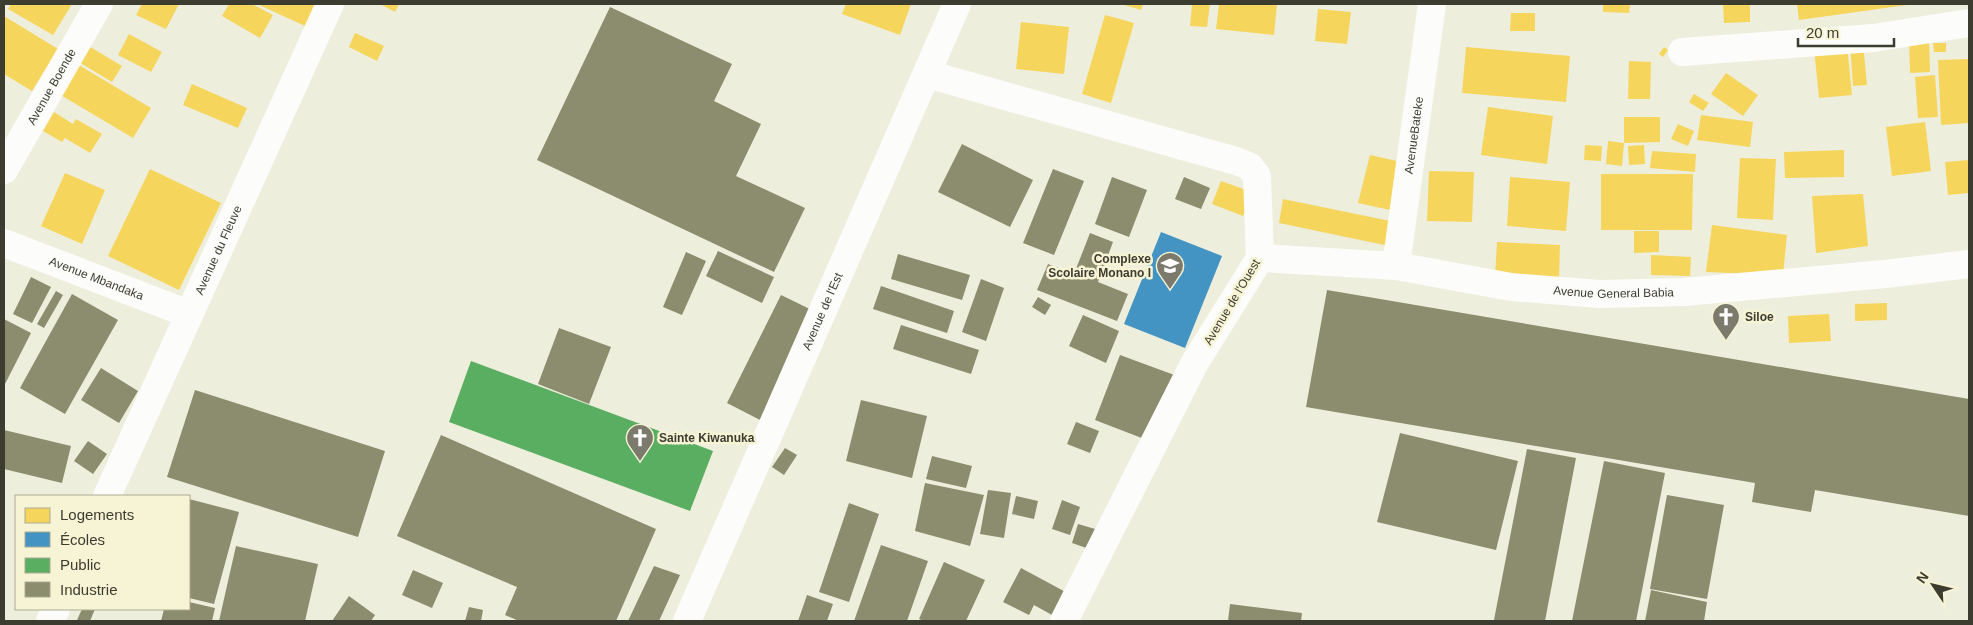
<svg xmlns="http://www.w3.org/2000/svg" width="1973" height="625" viewBox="0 0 1973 625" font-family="Arial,sans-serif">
  <rect width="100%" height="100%" fill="#eed"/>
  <!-- homes -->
  <path fill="#f6d55c" d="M11,4h61l-19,31 -45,-26z
    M142,4h37l-13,25 -30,-14z
    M229,4h23l21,11 -13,23 -38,-22z
    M257,4h59l-11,22z
    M380,4h19l-4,8z
    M846,4h65l-11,31 -58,-21z
    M1121,4h22l-2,6z
    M1192,4h18l-3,23 -17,-1z
    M1219,4h58l-3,31 -58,-6z
    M1603,4l27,1 -1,8 -26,-1z
    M1723,4h27v18l-26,1z
    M1797,4h110v1l-108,15z
    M1318,9l33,3 -4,32 -32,-3z
    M1511,13h24v18h-25z
    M1105,15l29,8 -23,80 -29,-9z
    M4,16l54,33 -26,42 -28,-17z
    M1021,22l48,5 -5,47 -48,-5z
    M355,33l29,13 -7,15 -28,-14z
    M129,34l33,18 -11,20 -33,-17z
    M1929,37l1,35 -20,1 -1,-35z
    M82,42l40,24 -10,16 -40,-24z
    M1863,43l4,42 -14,1 -3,-42z
    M1933,43h13v9h-12z
    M1847,45l5,50 -33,3 -5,-50z
    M1466,47l104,9 -4,46 -104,-9z
    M1664,47l4,3 -5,7 -4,-3z
    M1969,59v64l-28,2 -3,-65z
    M1629,61l22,1 -1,37h-22z
    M77,64l74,44 -18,30 -74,-44z
    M1726,73l32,22 -15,21 -32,-22z
    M1935,75l3,42 -20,1 -3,-41z
    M192,84l55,24 -9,20 -55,-23z
    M1694,94l15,9 -6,8 -14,-9z
    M1488,107l65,9 -6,48 -66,-9z
    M54,112l19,12 3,-5 26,15 -12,19 -25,-15 -3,4 -19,-11z
    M1701,115l52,7 -3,25 -53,-7z
    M1624,117h36v25l-36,1z
    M1925,122l6,49 -39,5 -6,-49z
    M1678,124l16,7 -6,15 -17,-7z
    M1608,141l16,2 -2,23 -16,-2z
    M1585,145l17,1 -1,15 -17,-1z
    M1644,145l1,19 -16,1 -1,-19z
    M1844,150v27l-59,1 -1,-26z
    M1652,151l44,3 -1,18 -45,-4z
    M1370,155l31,7 -11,48 -32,-7z
    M1740,158l36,1 -3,61 -36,-2z
    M1969,160v33l-21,2 -3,-33z
    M150,169l71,34 -42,87 -71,-34z
    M1429,171l45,1 -2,50 -45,-1z
    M65,173l40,17 -23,54 -41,-18z
    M1601,174h92l-1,56h-91z
    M1510,177l60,5 -4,49 -59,-5z
    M1221,181l31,11 -9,24 -31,-12z
    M1863,194l5,52 -52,7 -4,-57z
    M1283,199l112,23 -6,24 -110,-23z
    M1712,225l75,10 -4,40 -77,-3z
    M1634,231h25v21l-25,1z
    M1497,242l63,3 -1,35 -64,-2z
    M1651,255l40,2 -1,19 -39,-1z
    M1887,303v17l-32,1v-17z
    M1829,314l2,27 -42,2 -1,-27z"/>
  <!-- schools -->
  <path fill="#4393c3" d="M1161,232l61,24 -37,92 -61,-24z"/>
  <!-- public -->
  <path fill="#5aae61" d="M471,361l242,90 -23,60 -241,-89z"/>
  <!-- industry -->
  <path fill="#8c8c6e" d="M610,7l122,57 -18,37 47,23 -25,52 69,32 -31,64 -237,-112z
    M962,144l71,36 -23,47 -72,-35z
    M1053,169l31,12 -30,74 -31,-12z
    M1112,177l35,13 -18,47 -34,-13z
    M1184,177l26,11 -9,21 -26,-10z
    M1090,233l23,9 -15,40 30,12 -11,27 -80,-31 11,-26 26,10z
    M718,251l56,26 -12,26 -56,-27z
    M686,252l20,9 -24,54 -19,-8z
    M898,254l72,21 -8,25 -71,-21z
    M31,277l20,10 -19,36 -19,-9z
    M981,279l23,9 -18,53 -24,-9z
    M881,286l73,25 -7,22 -74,-24z
    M1327,290l642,109v117l-154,-26 -4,22 -59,-10 3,-19 -449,-76z
    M56,291l7,4 -19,33 -7,-4z
    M72,294l46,26 -53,94 -45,-26z
    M781,295l37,18 -54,109 -37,-19z
    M1038,297l13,8 -6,10 -13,-8z
    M1083,315l36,16 -13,32 -37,-17z
    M4,319l27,14 -27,53z
    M901,325l78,25 -8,24 -78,-25z
    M559,328l52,19 -22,57 -51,-20z
    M1120,355l57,21 -25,66 -57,-22z
    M101,368l37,23 -19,32 -38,-23z
    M195,390l190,61 -27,86 -191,-60z
    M861,400l66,16 -15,62 -66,-17z
    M1076,422l23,9 -9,22 -23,-9z
    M4,430l67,16 -9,37 -58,-14z
    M1400,433l118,28 -22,89 -119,-28z
    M441,435l215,94 -40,92h-97l-14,-6 12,-28 -120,-51z
    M88,441l19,13 -14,20 -19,-13z
    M785,448l12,7 -13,20 -12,-8z
    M1527,449l49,9 -31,163h-44l-7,-1z
    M932,456l40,10 -6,22 -40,-9z
    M1604,461l61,12 -29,148h-64z
    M925,483l59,12 -14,51 -55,-15z
    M988,490l23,3 -7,45 -24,-4z
    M1667,495l57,10 -17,94 -57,-10z
    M1016,496l22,5 -4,18 -22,-5z
    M189,499l50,13 -25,92 -25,-6z
    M1062,500l18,7 -10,28 -18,-6z
    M849,503l30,11 -30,88 -30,-10z
    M1078,524l24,7 -7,20 -23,-8z
    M881,545l47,16 -21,60h-53z
    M236,546l82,18 -13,57h-86z
    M944,562l41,18 -19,41h-42l-5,-2z
    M654,566l26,9 -21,46h-31z
    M1021,568l52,28 -12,24 -27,-15 -5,10 -26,-13z
    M413,570l30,13 -11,25 -30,-13z
    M1651,590l56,12 -3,19h-59z
    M807,595l26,9 -6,17h-29z
    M349,596l26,19 -4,6h-39z
    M189,602l26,6 -3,13h-51l3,-12h25z
    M1230,604l72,9 -1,8h-73z
    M469,607l14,3 -2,11h-16z
    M82,609h13l-5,12 -13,-1z"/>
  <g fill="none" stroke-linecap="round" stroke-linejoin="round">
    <!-- minor -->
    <g stroke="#fcfcfa" stroke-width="28">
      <path d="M1682,52l191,-14 96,-15"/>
      <path d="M927,74l309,87 13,5 8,10 3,82 -66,106 -130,257"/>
      <path id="s1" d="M4,170l95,-166"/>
      <path id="s2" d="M4,243l185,71"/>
      <path id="s3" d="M1260,258l136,8 115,21 89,7 84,-2 201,-18 84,-10"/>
      <path id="s4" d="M1396,266l36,-262"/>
      <path id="s5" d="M107,496l223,-492"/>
      <path d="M50,621l6,-12"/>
      <path id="s6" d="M687,621l270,-617"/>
    </g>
  </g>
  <!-- icons -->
  <defs>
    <symbol id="school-pin" viewBox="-11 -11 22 30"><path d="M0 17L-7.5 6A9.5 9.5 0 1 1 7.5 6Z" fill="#7b7a6d" stroke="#f6f4d5"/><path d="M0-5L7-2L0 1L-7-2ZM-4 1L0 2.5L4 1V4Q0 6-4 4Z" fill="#fff"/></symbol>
    <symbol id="church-pin" viewBox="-11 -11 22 30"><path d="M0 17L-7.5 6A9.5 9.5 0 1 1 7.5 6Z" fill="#7b7a6d" stroke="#f6f4d5"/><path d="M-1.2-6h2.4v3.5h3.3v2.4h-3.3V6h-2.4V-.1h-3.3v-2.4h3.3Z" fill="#fff"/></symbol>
  </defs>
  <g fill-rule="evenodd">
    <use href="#school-pin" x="1154" y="250" width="32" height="43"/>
    <use href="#church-pin" x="1710" y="301" width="32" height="43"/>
    <use href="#church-pin" x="624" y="422" width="32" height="43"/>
  </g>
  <g text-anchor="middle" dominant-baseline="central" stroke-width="5" stroke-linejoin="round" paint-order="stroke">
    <!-- street labels -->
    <g font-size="12" fill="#3d3c30" stroke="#f6f4d5">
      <text stroke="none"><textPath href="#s1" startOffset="96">Avenue Boende</textPath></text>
      <text stroke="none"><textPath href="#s4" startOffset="132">AvenueBateke</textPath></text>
      <text stroke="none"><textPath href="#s5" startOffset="270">Avenue du Fleuve</textPath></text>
      <text stroke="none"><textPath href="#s2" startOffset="99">Avenue Mbandaka</textPath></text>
      <text stroke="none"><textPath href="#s3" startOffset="356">Avenue General Babia</textPath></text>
      <text transform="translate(1232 302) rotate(-59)">Avenue de l'Ouest</text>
      <text stroke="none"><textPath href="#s6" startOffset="338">Avenue de l'Est</textPath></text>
    </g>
    <!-- poi labels -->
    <g font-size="12" font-weight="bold" fill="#3d3c30" stroke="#f6f4d5" text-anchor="start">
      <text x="1151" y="259" text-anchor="end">Complexe<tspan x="1151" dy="14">Scolaire Monano I</tspan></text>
      <text x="1745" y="317">Siloe</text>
      <text x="659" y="438">Sainte Kiwanuka</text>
    </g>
  </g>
  <!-- border -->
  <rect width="1973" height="625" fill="none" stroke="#3d3c30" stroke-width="10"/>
  <!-- legend -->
  <rect x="15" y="495" width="175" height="115" fill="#f6f4d5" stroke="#acaa93"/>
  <rect x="25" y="508" width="25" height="15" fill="#f6d55c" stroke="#acaa93"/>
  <text x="60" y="520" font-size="15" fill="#3d3c30">Logements</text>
  <rect x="25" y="532" width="25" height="15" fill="#4393c3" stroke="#acaa93"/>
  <text x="60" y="545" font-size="15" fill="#3d3c30">Écoles</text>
  <rect x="25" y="558" width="25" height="15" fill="#5aae61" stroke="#acaa93"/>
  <text x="60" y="570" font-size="15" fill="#3d3c30">Public</text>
  <rect x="25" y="582" width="25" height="15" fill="#8c8c6e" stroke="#acaa93"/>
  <text x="60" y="595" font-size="15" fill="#3d3c30">Industrie</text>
  <!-- north arrow -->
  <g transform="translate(1933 585) rotate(305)" stroke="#f6f4d5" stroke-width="4" paint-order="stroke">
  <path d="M0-4L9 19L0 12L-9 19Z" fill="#3d3c30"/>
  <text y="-8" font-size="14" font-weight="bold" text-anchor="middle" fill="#3d3c30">N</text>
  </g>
  <!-- scale -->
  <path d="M1798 38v8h96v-8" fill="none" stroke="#3d3c30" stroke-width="2.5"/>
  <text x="1806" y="38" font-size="15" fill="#3d3c30" stroke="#f6f4d5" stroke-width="4" paint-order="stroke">20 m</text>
</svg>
